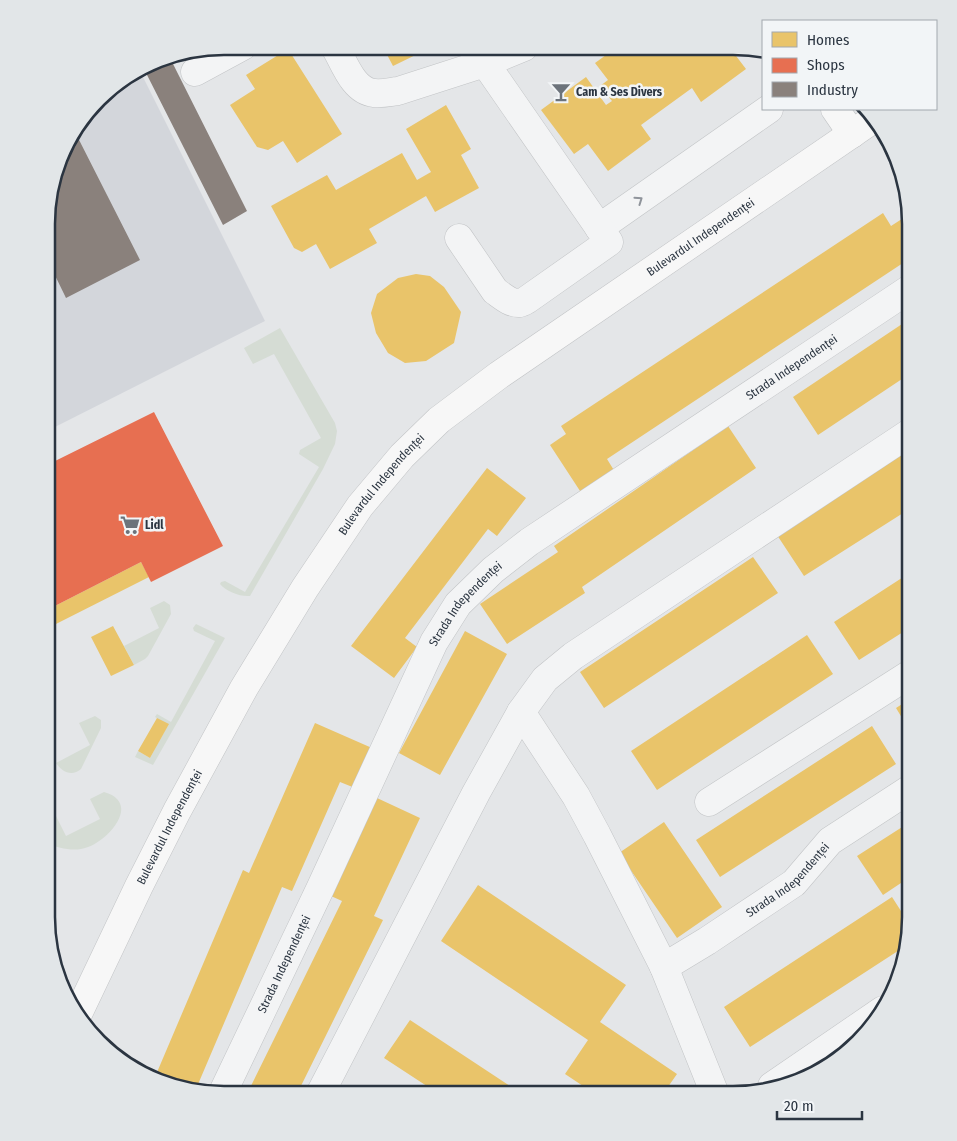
<svg xmlns="http://www.w3.org/2000/svg" width="957" height="1141" viewBox="0 0 957 1141" font-family="'Fira Sans Condensed',sans-serif">
  <rect width="100%" height="100%" fill="#e4e6e8"/>
  <!-- built -->
  <path fill="#d3d6db" d="M140,71l125,250 -218,110 1,-230 22,-65 37,-46z"/>
  <!-- green -->
  <path fill="#d5dcd4" d="M280,328l55,95 2,8 -2,13 -12,25 -73,127c-10,1 -24,-5 -30,-12l1,-2 4,-1 20,11 74,-125 -20,-13 1,-4 21,-12 -47,-84 -21,10 -9,-16z
    M164,601l6,4 1,9 -23,42 -3,3 -11,6 -10,-19 35,-18 -9,-20z
    M196,624l29,14 -72,127 -18,-8 3,-6 12,7 18,-33 -13,-8 2,-3 14,8 44,-81 -21,-10 -1,-3z
    M95,716l6,4v8l-20,41c-9,8 -19,3 -25,-6l34,-18 -11,-22z
    M104,792c40,11 1,54 -23,57 -12,2 -23,-2 -35,-5v-24l10,-4 10,20 34,-17 -10,-20z"/>
  <!-- homes -->
  <path fill="#e9c46a" d="M383,47h49l-39,19z
    M617,47l50,1 6,7 8,-6 -1,-1h50l16,21 -45,33 -9,-14 -51,37 10,14 -43,32 -20,-27 -14,10 -33,-44 45,-33 20,28 6,-4 -12,-15 8,-6 -13,-17z
    M288,49l54,85 -45,29 -14,-22 -15,9 -11,-3 -27,-42 25,-16 -9,-14z
    M446,105l25,44 -10,6 18,33 -44,24 -9,-16 -57,33 8,14 -47,26 -14,-25 -14,8 -8,-4 -23,-42 56,-31 9,15 66,-37 15,27 14,-8 -25,-43z
    M883,213l8,13 17,-11 3,9v51l-8,-12 -296,196 8,13 -33,22 -32,-49 16,-11 -5,-8z
    M416,274l14,2 14,11 17,25 -7,31 -28,18 -21,2 -17,-10 -12,-20 -5,-20 6,-19 21,-16z
    M911,318v55l-93,62 -25,-38z
    M728,426l28,42 -174,119 3,6 -78,51 -27,-40 78,-52 -4,-6z
    M911,449v59l-107,68 -27,-41z
    M487,468l39,30 -29,38 -9,-7 -83,109 12,9 -23,31 -43,-32z
    M753,557l25,36 -174,115 -24,-36z
    M141,562l8,15 -99,50 -3,-6v-11z
    M911,572v55l-52,33 -25,-38z
    M113,626l21,39 -23,11 -20,-39z
    M465,631l42,23 -67,121 -41,-22z
    M807,635l26,39 -176,116 -26,-39z
    M910,699v32l-14,-23z
    M157,718l12,6 -19,34 -12,-7z
    M315,723l57,25 -17,40 -15,-6 -48,109 -10,-4 -86,202 -41,-12 88,-207 6,3z
    M872,726l24,38 -176,113 -24,-37z
    M377,798l43,20 -46,98 9,4 -86,174h-50l95,-193 -11,-5z
    M664,822l58,85 -45,31 -58,-85z
    M910,822v55l-27,18 -26,-39z
    M478,885l148,100 -26,37 77,52 -14,20h-68l-30,-20 23,-34 -147,-99z
    M892,897l18,28v4l-6,18 -154,100 -26,-40z
    M410,1020l112,74h-83l-55,-36z"/>
  <!-- shops -->
  <path fill="#e76f51" d="M154,412l69,134 -72,36 -10,-20 -94,48v-145z"/>
  <!-- industry -->
  <path fill="#8a817c" d="M167,56h2l78,155 -24,14 -79,-156z
    M74,130l66,130 -74,38 -18,-37v-60l22,-65z"/>
  <g fill="none" stroke-linecap="round" stroke-linejoin="round">
    <defs>
      <g id="street">
        <path d="M335,47c9,15 18,44 39,46 8,1 16,-1 24,-2l87,-28 39,-16"/>
        <path d="M195,72l48,-26"/>
        <path d="M599,228l170,-119"/>
        <path d="M459,238l36,53c7,5 16,13 25,12 1,0 7,-3 8,-4l81,-57 -124,-179"/>
        <path d="M521,712l55,84 21,39 67,132 51,127"/>
        <path d="M709,802l201,-128"/>
        <path id="s1" d="M664,967l43,-26 87,-58 36,-42 80,-52"/>
        <path d="M772,1086l111,-76"/>
        <path id="s2" d="M222,1094l98,-205 114,-247 24,-38 35,-34 36,-28 382,-254"/>
        <path d="M320,1094l156,-301 45,-81 24,-33 28,-23 338,-224"/>
      </g>
      <g id="secondary">
        <path d="M835,109l17,25"/>
        <path id="s3" d="M78,1014l61,-128 38,-75 67,-123 61,-100 55,-82 42,-50 37,-36 60,-45 373,-255"/>
      </g>
    </defs>
    <!-- street casing -->
    <use href="#street" stroke="#c2c4c6" stroke-width="29"/>
    <!-- secondary casing -->
    <use href="#secondary" stroke="#c2c4c6" stroke-width="29"/>
    <!-- street -->
    <use href="#street" stroke="#f3f4f5" stroke-width="28"/>
    <!-- secondary -->
    <use href="#secondary" stroke="#f7f7f7" stroke-width="28"/>
  </g>
  <!-- one-way arrows -->
  <defs><path id="oneway-chevron" d="M-2-3.5L2.5 0L-2 3.5" fill="none" stroke-width="1.6" stroke-linecap="round" stroke-linejoin="round" transform="scale(1.25)"/></defs>
  <use stroke="#8f949b" href="#oneway-chevron" transform="translate(639 200) rotate(-35)"/>
  <!-- icons -->
  <defs>
    <symbol id="bar-bare" viewBox="-9 -9 18 18"><path d="M-6-5H6L.8 .8V4.5H3.5V6h-7V4.5H-.8V.8Z" fill="#6c737b" stroke="#f2f5f7" stroke-width="2.5" paint-order="stroke"/></symbol>
    <symbol id="supermarket-bare" viewBox="-9 -9 18 18"><path d="M-6-5.5h2.5l.6 2H6L4.5 2H-2.5L-4.4-4H-6ZM-1.5 3.2a1.3 1.3 0 1 0 .1 0ZM3 3.2a1.3 1.3 0 1 0 .1 0Z" fill="#6c737b" stroke="#f2f5f7" stroke-width="2.5" paint-order="stroke"/></symbol>
  </defs>
  <g fill-rule="evenodd">
    <use href="#bar-bare" x="547" y="78" width="28" height="28"/>
    <use href="#supermarket-bare" x="116" y="511" width="28" height="28"/>
  </g>
  <g text-anchor="middle" dominant-baseline="central" stroke-width="5" stroke-linejoin="round" paint-order="stroke">
    <!-- poi labels -->
    <g font-size="12" font-weight="bold" fill="#2b3541" stroke="#f2f5f7" text-anchor="start">
      <text x="576" y="92">Cam &amp; Ses Divers</text>
      <text x="145" y="525">Lidl</text>
    </g>
    <!-- street labels -->
    <g font-size="12" fill="#2b3541" stroke="#f2f5f7">
      <text stroke="none"><textPath href="#s3" startOffset="1018">Bulevardul Independenței</textPath></text>
      <text stroke="none"><textPath href="#s2" startOffset="954">Strada Independenței</textPath></text>
      <text stroke="none"><textPath href="#s3" startOffset="612">Bulevardul Independenței</textPath></text>
      <text stroke="none"><textPath href="#s2" startOffset="549">Strada Independenței</textPath></text>
      <text stroke="none"><textPath href="#s3" startOffset="208">Bulevardul Independenței</textPath></text>
      <text stroke="none"><textPath href="#s1" startOffset="152">Strada Independenței</textPath></text>
      <text stroke="none"><textPath href="#s2" startOffset="144">Strada Independenței</textPath></text>
    </g>
  </g>
  <!-- crop -->
  <path d="M0 0H957V1141H0ZM224 55H733A169 169 0 0 1 902 224V917A169 169 0 0 1 733 1086H224A169 169 0 0 1 55 917V224A169 169 0 0 1 224 55Z" fill="#e2e6e8" fill-rule="evenodd"/>
  <path fill="none" stroke="#2b3541" stroke-width="2.5" d="M224 55H733A169 169 0 0 1 902 224V917A169 169 0 0 1 733 1086H224A169 169 0 0 1 55 917V224A169 169 0 0 1 224 55Z"/>
  <!-- legend -->
  <rect x="762" y="20" width="175" height="90" fill="#f2f5f7" stroke="#a2a8ae"/>
  <rect x="772" y="32" width="25" height="15" fill="#e9c46a" stroke="#a2a8ae"/>
  <text x="807" y="45" font-size="15" fill="#2b3541">Homes</text>
  <rect x="772" y="58" width="25" height="15" fill="#e76f51" stroke="#a2a8ae"/>
  <text x="807" y="70" font-size="15" fill="#2b3541">Shops</text>
  <rect x="772" y="82" width="25" height="15" fill="#8a817c" stroke="#a2a8ae"/>
  <text x="807" y="95" font-size="15" fill="#2b3541">Industry</text>
  <!-- scale -->
  <path d="M777 1111v8h85v-8" fill="none" stroke="#2b3541" stroke-width="2.5"/>
  <text x="784" y="1111" font-size="15" fill="#2b3541" stroke="#f2f5f7" stroke-width="4" paint-order="stroke">20 m</text>
</svg>
